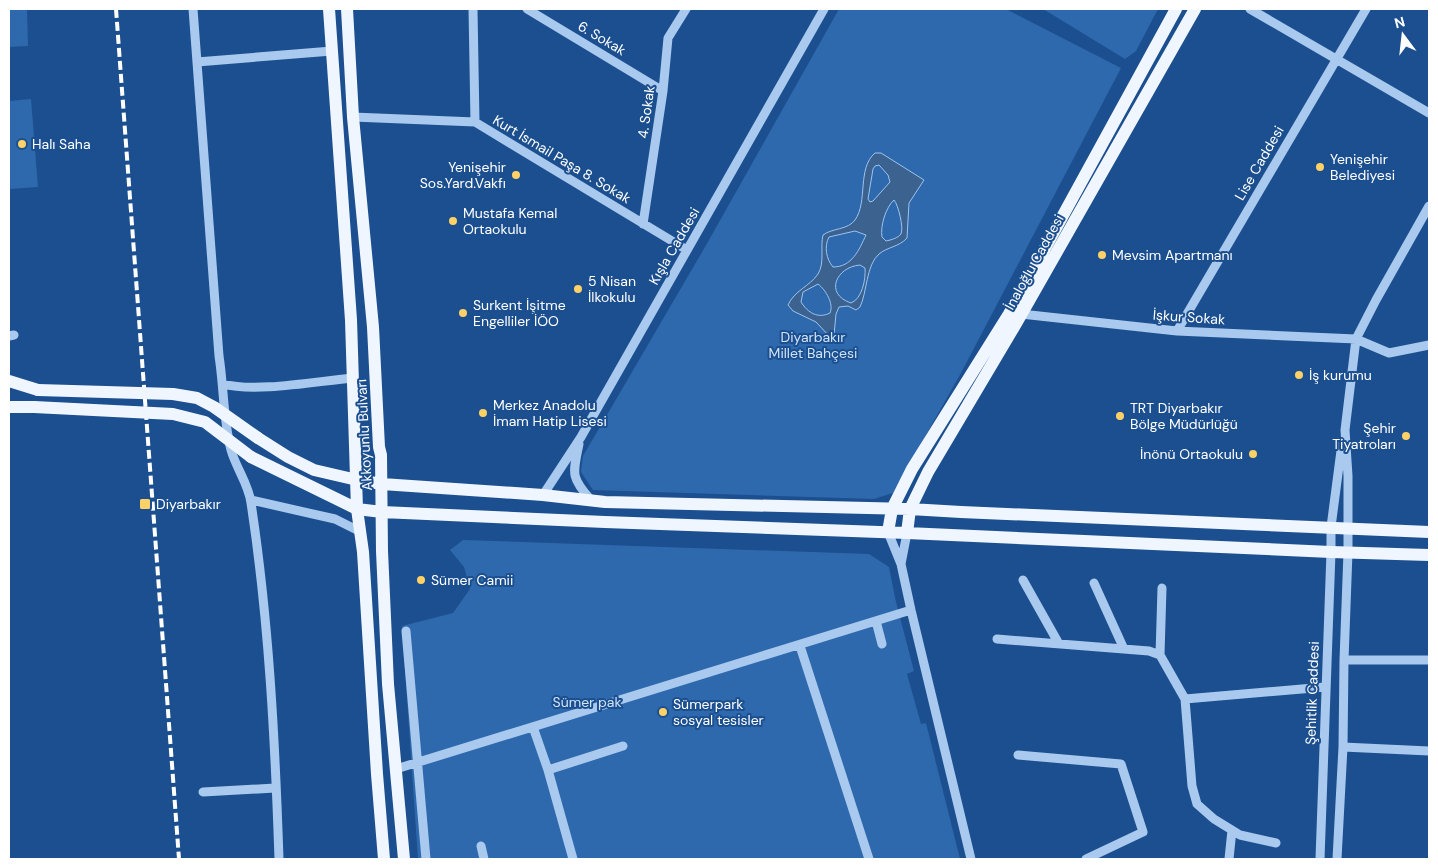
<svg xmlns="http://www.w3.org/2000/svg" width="1438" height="868" viewBox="0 0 1438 868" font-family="'DM Sans',sans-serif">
  <rect width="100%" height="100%" fill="#1b4f8f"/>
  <!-- green -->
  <path fill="#2e69ad" d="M9,9h18l1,37 -19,1z
    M839,9h167l115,59 -160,305 -68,120 -19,6 -281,-9 -12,-18 2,-16 122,-209z
    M1043,9h115l-22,42 -11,8z
    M31,99l7,88 -29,2v-88z
    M463,540l406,14 20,13 7,35 18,69 -7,3 14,50 5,-1 34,136h-542l-16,-233 51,-13 17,-24 -6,-22 -14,-17z"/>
  <!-- water -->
  <path fill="#3c6290" stroke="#9cc4f0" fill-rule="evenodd" d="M875,153h6l43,27 -15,23 -2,35c-8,9 -20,9 -28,16 -13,11 -12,39 -19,53l-4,3 -8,-4 -9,1 -3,7 -2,21 -4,2 -14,-15 -23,-11 -5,-6c6,-14 22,-19 30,-31 7,-11 2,-27 5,-39 9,-7 25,-5 32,-15 13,-18 2,-52 20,-67zM879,165l9,10 2,7 -17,19 -3,1 -2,-3 5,-30 2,-3zM894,200c4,4 10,28 7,34 -3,4 -10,6 -15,7l-4,-4c-2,-11 4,-30 12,-37zM855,231l11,4c-7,15 -14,32 -33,32 -7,-8 -9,-21 -4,-30zM860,265l5,3c1,11 -3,31 -14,35 -27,-9 -15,-36 9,-38zM818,284c8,6 16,20 12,29 -12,6 -22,0 -29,-11l2,-10z"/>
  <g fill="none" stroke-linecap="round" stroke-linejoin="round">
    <!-- minor -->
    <path stroke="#a9c9ee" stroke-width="9" d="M193,9l26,347c5,32 4,63 12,94 5,18 18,35 20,53 18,118 24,237 28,356
      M473,9l2,113
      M527,9l136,82
      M1250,9l179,104
      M197,62l135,-11
      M353,117l122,5 212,128
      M643,224l20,-133 5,-53 18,-29
      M1021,314l156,17 179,8 33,14 40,-8
      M1177,331l189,-322
      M9,336l5,-1
      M223,384c32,9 95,-3 130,-6
      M579,444c-6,29 -9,33 12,56
      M543,495l38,-58 243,-428
      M251,500l84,19 26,13
      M888,532l13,32
      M907,533l-6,31 10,46 60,249
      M1023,580l36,64
      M1094,583l30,66
      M876,621l6,23
      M406,631l20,228
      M997,639l152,12 11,4 25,44 7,87 5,18 17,15 26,16 36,8
      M800,646l69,213
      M1160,655l2,-67
      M1344,660h85
      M1185,699l140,-12
      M533,727l15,43 25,89
      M1343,747l86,4
      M1018,755l103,9 22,68 -57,27
      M396,769l515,-159
      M548,770l75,-24
      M203,792l72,-4
      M481,846l3,13
      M1229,859l3,-29
      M1320,859l11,-307v-25l11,-84
      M1337,859l6,-112 1,-87 4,-108v-76l-3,-46 11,-91 20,-39 53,-94"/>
    <!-- major -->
    <path stroke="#f0f6ff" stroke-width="12" d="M329,9l22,311 6,189 6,43 14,222 7,85
      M347,9l6,108 20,210 6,120 2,8 1,96 6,133 16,175
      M9,381l29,9
      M9,407h25
      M258,438l30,19 26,13 43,10 25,4 161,11 62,7 305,7 51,3 468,20
      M251,457l106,52 25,3 223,10 302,11 424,19 98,3
      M888,532l4,-23 20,-40 97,-155 167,-305
      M907,533l3,-24 18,-37 89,-150 178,-313"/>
    <!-- rail -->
    <path stroke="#fff" stroke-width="4" stroke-dasharray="9 4" stroke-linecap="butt" d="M116,9l63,850"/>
    <!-- major-bridge -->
    <path stroke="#f0f6ff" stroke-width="12" d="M38,390l135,4 24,4 17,9 44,31
      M34,407l139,7 32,8 46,35"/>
  </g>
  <!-- markers -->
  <g fill="#ffd166" stroke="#1b4f8f" stroke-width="2">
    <circle cx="22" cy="144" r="5"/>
    <circle cx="1320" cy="167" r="5"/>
    <circle cx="516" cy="175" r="5"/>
    <circle cx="453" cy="221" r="5"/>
    <circle cx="1102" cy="255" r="5"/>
    <circle cx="578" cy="289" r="5"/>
    <circle cx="463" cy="313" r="5"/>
    <circle cx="1299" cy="375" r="5"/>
    <circle cx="483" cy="413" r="5"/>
    <circle cx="1120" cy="416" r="5"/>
    <circle cx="1406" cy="436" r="5"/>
    <circle cx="1253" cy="454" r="5"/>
    <rect x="139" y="498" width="12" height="12" rx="2.5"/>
    <circle cx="421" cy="580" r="5"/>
    <circle cx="663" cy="712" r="5"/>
  </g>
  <g text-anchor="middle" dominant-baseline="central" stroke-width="4" stroke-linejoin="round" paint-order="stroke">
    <!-- street labels -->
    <g font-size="14" fill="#fff" stroke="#1b4f8f">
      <text transform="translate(602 38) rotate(31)">6. Sokak</text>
      <text transform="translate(646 112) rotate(-82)">4. Sokak</text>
      <text transform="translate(562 159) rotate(31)">Kurt İsmail Paşa 8. Sokak</text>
      <text transform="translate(1259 163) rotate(-60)">Lise Caddesi</text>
      <text transform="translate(674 246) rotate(-60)">Kışla Caddesi</text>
      <text transform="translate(1034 262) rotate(-61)">İnaloğlu Caddesi</text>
      <text transform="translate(1189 317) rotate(4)">İşkur Sokak</text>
      <text transform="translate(364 435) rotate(-93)">Akkoyunlu Bulvarı</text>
      <text transform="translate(1312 693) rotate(-88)">Şehitlik Caddesi</text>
    </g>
    <!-- poi labels -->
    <g font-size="14" fill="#fff" stroke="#1b4f8f" text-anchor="start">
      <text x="32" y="144">Halı Saha</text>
      <text x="1330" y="159">Yenişehir<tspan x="1330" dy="16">Belediyesi</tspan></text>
      <text x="506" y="167" text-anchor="end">Yenişehir<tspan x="506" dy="16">Sos.Yard.Vakfı</tspan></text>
      <text x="463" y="213">Mustafa Kemal<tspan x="463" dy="16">Ortaokulu</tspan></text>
      <text x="1112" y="255">Mevsim Apartmanı</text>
      <text x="588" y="281">5 Nisan<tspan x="588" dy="16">İlkokulu</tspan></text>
      <text x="473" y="305">Surkent İşitme<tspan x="473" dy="16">Engelliler İÖO</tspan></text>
      <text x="1309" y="375">İş kurumu</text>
      <text x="493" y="405">Merkez Anadolu<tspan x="493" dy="16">İmam Hatip Lisesi</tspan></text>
      <text x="1130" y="408">TRT Diyarbakır<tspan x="1130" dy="16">Bölge Müdürlüğü</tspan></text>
      <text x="1396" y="428" text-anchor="end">Şehir<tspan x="1396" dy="16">Tiyatroları</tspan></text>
      <text x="1243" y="454" text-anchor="end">İnönü Ortaokulu</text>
      <text x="156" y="504">Diyarbakır</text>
      <text x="431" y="580">Sümer Camii</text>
      <text x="673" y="704">Sümerpark<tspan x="673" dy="16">sosyal tesisler</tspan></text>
    </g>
    <!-- park labels -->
    <g font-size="14" fill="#cfe3fa" stroke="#1b4f8f">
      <text x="813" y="337">Diyarbakır<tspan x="813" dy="16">Millet Bahçesi</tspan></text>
      <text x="587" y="702">Sümer pak</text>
    </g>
  </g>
  <!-- border -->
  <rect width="1438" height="868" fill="none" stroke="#ffffff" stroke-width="20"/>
  <!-- north arrow -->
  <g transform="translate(1403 35) rotate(345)" stroke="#1b4f8f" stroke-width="4" paint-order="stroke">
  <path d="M0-4L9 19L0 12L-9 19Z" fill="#ffffff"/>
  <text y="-8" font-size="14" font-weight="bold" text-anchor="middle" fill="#ffffff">N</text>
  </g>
</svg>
